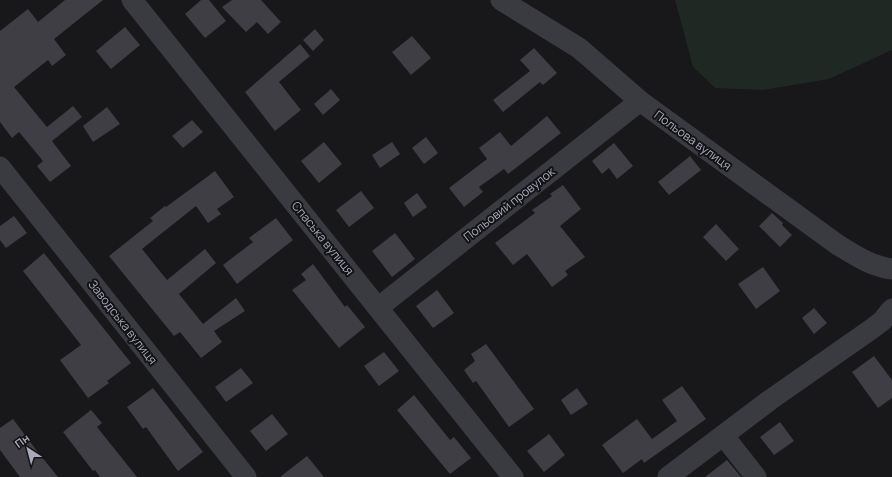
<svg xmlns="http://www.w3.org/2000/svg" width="892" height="477" viewBox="0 0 892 477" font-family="Manrope,sans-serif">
  <rect width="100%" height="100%" fill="#18171a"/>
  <!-- green -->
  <path fill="#1f2822" d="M675,0h217v50l-63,29 -66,11 -48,-2 -22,-21z"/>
  <!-- building -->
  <path fill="#3f3e45" d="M65,0h38l-49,39 12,16 -14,11 -4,-6 -34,27 33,40 26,-21 9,11 -30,24 19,25 -21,16 -13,-16 6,-5 -24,-29 -7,6 -12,-16v-91l28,-22 10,13z
    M201,0h8l17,21 -21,17 -20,-24z
    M232,0h29l20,22 -13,12 -11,-12 -11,10 -24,-25z
    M125,27l15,18 -29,24 -15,-18z
    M315,29l9,11 -11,11 -10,-11z
    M412,36l19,22 -20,17 -19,-23z
    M300,44l10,12 -31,26 22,28 -26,21 -30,-39z
    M534,48l23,25 -14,12 -3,-3 -37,30 -10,-12 37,-29 -10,-11z
    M331,89l9,11 -17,15 -9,-11z
    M107,107l13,17 -27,18 -10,-16z
    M547,116l14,17 -53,41 -4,-5 -25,18 4,5 -19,15 -15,-19 38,-29 -8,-11 21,-16 11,14z
    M192,120l11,12 -20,16 -11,-12z
    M426,137l12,16 -14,11 -12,-16z
    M324,142l18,22 -23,19 -18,-22z
    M392,142l8,12 -20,14 -8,-13z
    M614,143l19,23 -16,13 -8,-11 -7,6 -10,-13z
    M690,156l11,14 -32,25 -11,-13z
    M215,171l19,26 -17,12 4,5 -13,9 -12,-17 -54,43 25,31 38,-31 11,14 -37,31 24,30 33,-26 9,13 -31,20 8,11 -21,16 -21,-26 -6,4 -65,-80 44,-35 -3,-3 15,-12 1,1z
    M563,185l18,24 -21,17 25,31 -20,14 3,4 -16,12 -25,-33 -14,11 -18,-22 40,-30 -3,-3 20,-14 -2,-2z
    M361,191l13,17 -25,19 -13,-17z
    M417,193l10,14 -14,10 -9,-14z
    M772,213l11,10 -1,2 10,10 -12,12 -21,-21z
    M14,216l13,17 -21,15 -6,-8v-14z
    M276,218l17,22 -56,44 -14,-19 30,-23 -4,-4z
    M716,224l23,25 -13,12 -23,-24z
    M395,233l20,26 -23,18 -20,-26z
    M44,253l87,110 -24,18 2,2 -21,15 -28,-38 21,-15 -58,-74z
    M313,264l32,43 2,-2 18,22 -26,21 -47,-58 14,-10 -5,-6z
    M763,267l17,24 -24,18 -18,-25z
    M437,290l17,23 -21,15 -17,-22z
    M814,308l13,15 -13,11 -12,-16z
    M486,344l48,65 -25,18 -33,-46 -3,2 -9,-13 11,-9 -4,-7z
    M384,352l15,19 -20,15 -15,-20z
    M874,356l18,24v18l-14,10 -26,-36z
    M241,368l12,15 -27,19 -11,-15z
    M682,386l24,33 -62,44 -2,-4 -19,14 -21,-28 35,-26 15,20 25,-18 -15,-21z
    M153,388l50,64 -25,19 -32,-44 -3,2 -16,-22z
    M577,388l11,16 -17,11 -10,-15z
    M414,395l36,45 4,-3 17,21 -21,16 -53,-64z
    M91,410l11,13 -5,4 40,50h-37l-5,-7 -2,1 -30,-39z
    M272,414l16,20 -22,17 -16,-20z
    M13,419l24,32 21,26h-38l-20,-27v-22z
    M780,422l14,19 -20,14 -14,-18z
    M549,434l16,21 -21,17 -17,-21z
    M307,456l17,21h-44z
    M727,460l14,17h-36z"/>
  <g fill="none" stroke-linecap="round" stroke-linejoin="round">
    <!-- minor -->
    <path stroke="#3a3a41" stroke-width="21" d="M132,0l381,477
      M501,0l78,48 61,53 198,144c18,11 33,21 54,24
      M0,167l246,310
      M379,307l261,-206
      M723,435l33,42
      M668,477l102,-77 103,-72 9,-7 10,-12"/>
  </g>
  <g text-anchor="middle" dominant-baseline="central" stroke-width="4" stroke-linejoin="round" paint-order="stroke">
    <!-- street labels -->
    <g font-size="12" fill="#a8aabb" stroke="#131215">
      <text transform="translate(693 140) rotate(36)">Польова вулиця</text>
      <text transform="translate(509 204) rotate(-38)">Польовий провулок</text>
      <text transform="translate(323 238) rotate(51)">Спаська вулиця</text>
      <text transform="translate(123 322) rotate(52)">Заводська вулиця</text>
    </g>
  </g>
  <!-- north arrow -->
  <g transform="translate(28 449) rotate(324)" stroke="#131215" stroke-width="3" paint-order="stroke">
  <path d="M0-3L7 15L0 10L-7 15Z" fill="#a8aabb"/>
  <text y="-6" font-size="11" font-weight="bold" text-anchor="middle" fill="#a8aabb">Пн</text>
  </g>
</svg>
